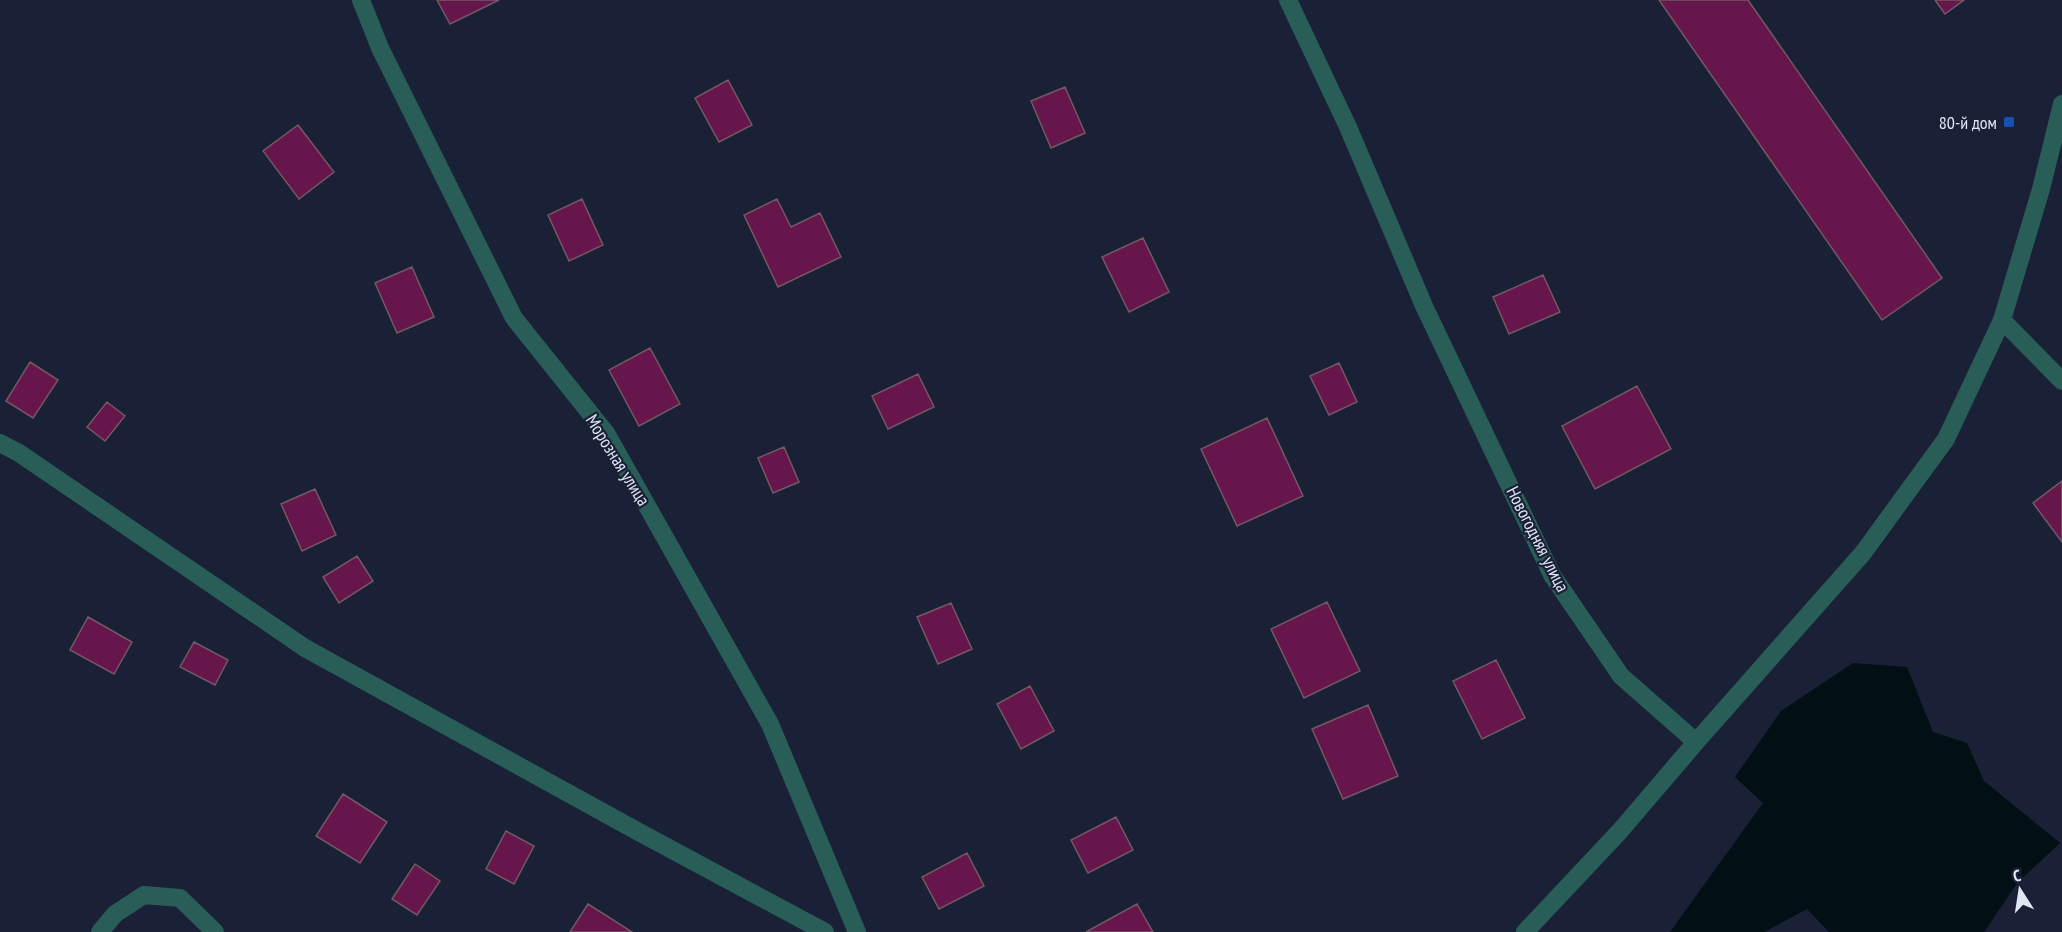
<svg xmlns="http://www.w3.org/2000/svg" width="2062" height="932" viewBox="0 0 2062 932" font-family="'PT Sans Narrow',sans-serif">
  <rect width="100%" height="100%" fill="#1a2035"/>
  <!-- water -->
  <path fill="#020f15" d="M1853,663l54,4 26,65 34,11 17,38 76,62 -42,39 -34,50h-155l-22,-23 -43,23h-94l93,-129 -28,-26 46,-66z"/>
  <!-- building -->
  <path fill="#66164b" stroke="#735866" stroke-width="1.5" d="M437,0h62l-49,24z
    M1659,0h89l194,278 -60,42z
    M1935,0h29l-19,14z
    M728,80l24,45 -33,17 -24,-44z
    M1065,87l20,46 -34,15 -20,-47z
    M298,125l36,47 -35,27 -36,-48z
    M582,199l21,46 -34,16 -21,-46z
    M777,199l14,28 29,-14 21,44 -63,30 -34,-72z
    M1143,238l26,54 -40,20 -27,-55z
    M412,267l22,50 -37,16 -22,-50z
    M1543,275l17,37 -51,22 -16,-37z
    M650,348l30,56 -41,22 -30,-56z
    M30,362l28,18 -25,38 -27,-17z
    M1339,363l18,39 -28,13 -19,-39z
    M918,374l16,33 -46,22 -16,-33z
    M1637,386l34,63 -76,40 -33,-63z
    M107,402l18,14 -20,25 -18,-14z
    M1267,418l36,78 -66,30 -36,-77z
    M784,447l15,35 -26,11 -15,-35z
    M2062,481v61l-29,-39z
    M315,489l21,46 -34,16 -21,-47z
    M357,556l16,25 -34,22 -16,-26z
    M1327,602l33,69 -56,27 -33,-69z
    M951,603l21,46 -34,15 -21,-47z
    M88,617l44,25 -18,32 -44,-24z
    M194,642l34,18 -13,25 -35,-18z
    M1496,660l29,58 -43,21 -29,-58z
    M1030,686l24,45 -33,18 -24,-45z
    M1368,705l30,71 -55,23 -31,-70z
    M343,794l44,28 -27,41 -44,-27z
    M1116,817l17,33 -45,23 -17,-33z
    M506,831l28,15 -20,38 -28,-15z
    M967,853l17,33 -45,23 -17,-32z
    M415,864l25,17 -23,34 -25,-16z
    M588,904l44,28h-62z
    M1137,904l16,28h-67z"/>
  <g fill="none" stroke-linecap="round" stroke-linejoin="round">
    <!-- lane -->
    <path stroke="#295d58" stroke-width="18" d="M361,0l19,48 134,270 92,115 164,291 87,208
      M1288,0l60,127 76,179 128,269 69,101 75,66
      M2002,320l60,61
      M0,443l19,10 286,195 332,183 188,101"/>
    <!-- street -->
    <path stroke="#295d58" stroke-width="18" d="M100,932l15,-18 29,-19 36,3 35,34
      M1525,932l95,-101 76,-89 167,-189 83,-114 56,-119 39,-131 21,-85"/>
  </g>
  <!-- markers -->
  <rect fill="#1a4fb4" stroke="#1a2035" stroke-width="2" x="2003" y="116" width="12" height="12" rx="3"/>
  <g text-anchor="middle" dominant-baseline="central" stroke-width="4.5" stroke-linejoin="round" paint-order="stroke">
    <!-- poi labels -->
    <g font-size="18" fill="#e1e6f5" stroke="#1a2035" text-anchor="end">
      <text x="1997" y="122">80-й дом</text>
    </g>
    <!-- street labels -->
    <g font-size="18" fill="#e1e6f5" stroke="#1a2035">
      <text transform="translate(618 460) rotate(58)">Морозная улица</text>
      <text transform="translate(1538 539) rotate(63)">Новогодняя улица</text>
    </g>
  </g>
  <!-- north arrow -->
  <g transform="translate(2020 890) rotate(348)" stroke="#1a2035" stroke-width="4.5" paint-order="stroke">
  <path d="M0-4.5L10 22L0 15L-10 22Z" fill="#e1e6f5"/>
  <text y="-9" font-size="16" font-weight="bold" text-anchor="middle" fill="#e1e6f5">С</text>
  </g>
</svg>
